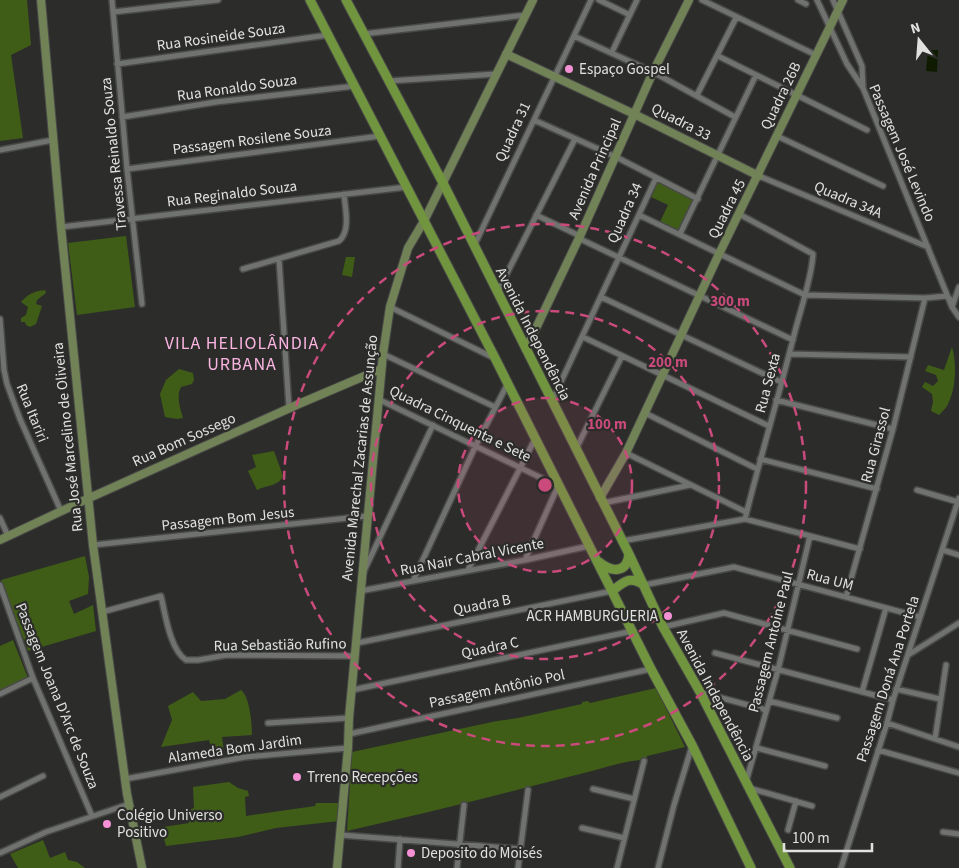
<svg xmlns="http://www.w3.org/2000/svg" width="959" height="868" viewBox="0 0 959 868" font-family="'Source Sans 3',sans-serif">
  <rect width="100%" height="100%" fill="#2c2d2a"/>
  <!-- green -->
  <path fill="#3f5d17" d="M0,0h27l4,45 -20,10 12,83 -23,3z
    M656,181l39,18 -16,31 -19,-8 8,-17 -19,-9z
    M126,236l9,71 -58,8 -9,-72z
    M346,257h9l-3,20 -10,-2z
    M45,290l1,3 -9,7 -1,4 6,2 -6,18 -6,3 -4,-2 -1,-3h-4v-4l5,-3 2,-8 -7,-5c7,-8 13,-11 24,-12z
    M952,347c5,17 4,43 -5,59 -2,3 -5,6 -8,9l-8,-4 2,-9 -1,-8 -10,-7 3,-5 8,4 5,-5 -2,-6 -11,-4 3,-6 16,5z
    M179,369l14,4 1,7 -2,4 -11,3c-5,9 -1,21 2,31l-6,1 -12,-2 -5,-23 6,-14z
    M274,451l9,25c-4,10 -16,9 -26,14l-9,-19 8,-4 -4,-12z
    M85,556l4,21 -1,17 -19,7 5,13 19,-9 3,26 -68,20 -27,-71z
    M13,640l15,38 -28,12v-44z
    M656,688l29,59 -38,9 -1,5c-10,-4 -49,9 -62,12 -79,20 -158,40 -237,58l5,-79 145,-31 21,-3 64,-14v-2l6,-1 2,2z
    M241,690c9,7 11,34 11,45l-30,2 2,15 -12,-1 -3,-11 -48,7 11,-27 -4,-14 25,-14 8,9 24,-2z
    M229,782l9,6 10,3 1,5 -4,1 1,19 69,-10 1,-3h25l-2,18 -63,7 -38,9 -72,9 -3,-11 -18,1 -1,-6 45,-7 -1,-3 3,-3v-8l3,-1 -1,-21z
    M43,840l7,18 15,-6 3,8 9,2 8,6h-67l-8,-14z"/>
  <!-- water -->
  <path fill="#0f1b01" d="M928,50h10l-1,22 -11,-1z"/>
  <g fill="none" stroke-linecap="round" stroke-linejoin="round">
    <defs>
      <path id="street" d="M112,0l15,169 15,135
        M599,0l31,15
        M702,0l114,55
        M798,0l8,4
        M817,0l30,64 16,24 89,219 7,10
        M833,0l29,66 1,21
        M113,12l105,-12
        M363,34l163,-19
        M574,36l79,36 82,45
        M612,52l25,-52
        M718,56l149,74
        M117,64l211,-29
        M389,81l107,-7
        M697,95l39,-77
        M122,117l94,-15 139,-16
        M534,120l82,37 82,42
        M777,136l106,50
        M0,150l53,-10
        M127,169l253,-33
        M759,176l169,71
        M739,214l74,40c-1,24 -14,60 -20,85 -15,60 -33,119 -48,180
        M536,215l44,21
        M639,215l166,80 120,3 22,-2 3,3
        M61,227l346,-40
        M680,234l76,-159
        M578,238l215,102
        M474,246l117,-246
        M279,259l10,149
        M243,269l96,-28c12,-10 6,-33 5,-47
        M497,293l78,-154
        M601,297l180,85
        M390,307l104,51
        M952,307l7,-20
        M0,319l4,51 3,14 13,35 41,92
        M583,337l186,89
        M383,354l112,53
        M790,354l121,3
        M378,399l180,87 -33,74
        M776,400l117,29
        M552,401l104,-223
        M645,413l112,56
        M576,449l46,-93
        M626,453l120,59
        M760,459l117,30
        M917,490l41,12
        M603,503l87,-18
        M0,518l8,18
        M622,541l123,-22 115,30
        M93,545l274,-29
        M943,550l16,5
        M468,570l67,-131
        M364,571l69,-146
        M413,581l63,-136 31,-60
        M0,585l33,93 59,138
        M644,585l90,-18 186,50
        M360,591l165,-31 64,-14
        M846,597l47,-168 32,-131
        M102,612l59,-16c4,17 9,54 25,64h12l29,-5 128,1
        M663,627l61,-14 133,36
        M357,643l255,-52
        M715,653l178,47
        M908,655l51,-32
        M896,689l44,10
        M352,690l281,-59
        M700,692l66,18
        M862,692l24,-84
        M0,694l33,-16
        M769,701l68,17
        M268,723l81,-5
        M887,723l72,24
        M349,734l302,-65
        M935,739l11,-74
        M757,748l68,18
        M878,750l81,23
        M125,779l120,-22 103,-9
        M746,782l32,-112 32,-134
        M749,788l63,18
        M593,789l41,10
        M0,797l43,-21
        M582,828l42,10
        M788,830l8,-29
        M943,832l16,2
        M341,835l179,14
        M0,853l46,-21 83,-28
        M398,868l2,-29
        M457,868l7,-63
        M518,868l10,-78
        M617,868l27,-107
        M658,868l16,-63 18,-59
        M841,868l46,-145 6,-23 66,-202"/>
      <path id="secondary" d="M41,0l20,227 32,318 34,249 15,74
        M506,54l128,60 125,62
        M526,349l54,-113 73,-164 36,-72
        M600,498l26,-45 93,-199 124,-254
        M0,540l87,-41 214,-96 80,-34
        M337,868l11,-120 1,-30 34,-364 7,-47 18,-59 16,-27 109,-221"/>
      <path id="primary" d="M310,0l185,358 156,311 41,76 59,123
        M346,0l97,183 186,371 34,73 37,65 90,176
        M599,562c12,10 28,12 30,-8
        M612,591c12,-9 18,-16 32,-6"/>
    </defs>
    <!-- street casing -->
    <use href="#street" stroke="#494a48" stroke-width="8"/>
    <!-- secondary casing -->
    <use href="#secondary" stroke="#494a48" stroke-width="10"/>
    <!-- primary casing -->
    <use href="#primary" stroke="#494a48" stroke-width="11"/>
    <!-- street -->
    <use href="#street" stroke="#70726f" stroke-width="5"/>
    <!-- secondary -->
    <use href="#secondary" stroke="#718356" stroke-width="8"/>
    <!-- primary -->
    <use href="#primary" stroke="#71943e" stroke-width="9"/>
  </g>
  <!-- distance rings -->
  <circle cx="545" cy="485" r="87" fill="#ca4a7c" fill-opacity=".12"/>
  <g fill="none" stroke="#ca4a7c" stroke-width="2.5" stroke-dasharray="9 6">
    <circle cx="545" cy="485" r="87"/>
    <circle cx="545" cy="485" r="174"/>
    <circle cx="545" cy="485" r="261"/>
  </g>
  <!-- markers -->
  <g fill="#f491d4" stroke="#2c2d2a" stroke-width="2">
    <circle cx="569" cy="69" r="5"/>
    <circle cx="668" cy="616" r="5"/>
    <circle cx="297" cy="777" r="5"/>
    <circle cx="107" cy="824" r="5"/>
    <circle cx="411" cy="853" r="5"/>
  </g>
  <g text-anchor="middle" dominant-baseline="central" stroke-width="4.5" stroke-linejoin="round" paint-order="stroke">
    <!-- street labels -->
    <g font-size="15" fill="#e1e2e0" stroke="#2c2d2a">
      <text transform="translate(221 37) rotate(-8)">Rua Rosineide Souza</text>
      <text transform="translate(237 88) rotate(-8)">Rua Ronaldo Souza</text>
      <text transform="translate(781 96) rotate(-64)">Quadra 26B</text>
      <text transform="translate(681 122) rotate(27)">Quadra 33</text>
      <text transform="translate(513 132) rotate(-65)">Quadra 31</text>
      <text transform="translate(252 140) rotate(-7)">Passagem Rosilene Souza</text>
      <text transform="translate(902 153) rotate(67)">Passagem José Levindo</text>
      <text transform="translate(114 154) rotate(-96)">Travessa Reinaldo Souza</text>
      <text transform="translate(595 169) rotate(-66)">Avenida Principal</text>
      <text transform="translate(232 194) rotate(-7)">Rua Reginaldo Souza</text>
      <text transform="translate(848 200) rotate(23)">Quadra 34A</text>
      <text transform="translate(727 209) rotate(-63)">Quadra 45</text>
      <text transform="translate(625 213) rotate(-66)">Quadra 34</text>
      <text transform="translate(533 334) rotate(63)">Avenida Independência</text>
      <text transform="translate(768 383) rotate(-75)">Rua Sexta</text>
      <text transform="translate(32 413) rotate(68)">Rua Itariri</text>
      <text transform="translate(460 424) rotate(26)">Quadra Cinquenta e Sete</text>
      <text transform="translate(68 437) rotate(-96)">Rua José Marcelino de Oliveira</text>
      <text transform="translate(184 440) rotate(-24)">Rua Bom Sossego</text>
      <text transform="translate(876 445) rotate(-75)">Rua Girassol</text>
      <text transform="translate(360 458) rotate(-84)">Avenida Marechal Zacarias de Assunção</text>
      <text transform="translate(228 519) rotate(-6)">Passagem Bom Jesus</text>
      <text transform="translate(472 557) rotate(-11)">Rua Nair Cabral Vicente</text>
      <text transform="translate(830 580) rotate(15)">Rua UM</text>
      <text transform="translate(482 605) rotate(-11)">Quadra B</text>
      <text transform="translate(771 642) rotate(-76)">Passagem Antoine Paul</text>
      <text transform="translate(280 645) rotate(-1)">Rua Sebastião Rufino</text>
      <text transform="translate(490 648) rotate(-12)">Quadra C</text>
      <text transform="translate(888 679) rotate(-72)">Passagem Doná Ana Portela</text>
      <text transform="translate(497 689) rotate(-12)">Passagem Antônio Pol</text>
      <text transform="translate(715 695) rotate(62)">Avenida Independência</text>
      <text transform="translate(57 696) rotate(68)">Passagem Joana D'Arc de Souza</text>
      <text transform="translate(235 749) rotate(-8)">Alameda Bom Jardim</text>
    </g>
    <!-- poi labels -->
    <g font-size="15" fill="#e1e2e0" stroke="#2c2d2a" text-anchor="start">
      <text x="579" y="69">Espaço Gospel</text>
      <text x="658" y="616" text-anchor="end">ACR HAMBURGUERIA</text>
      <text x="307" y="777">Trreno Recepções</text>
      <text x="117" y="815">Colégio Universo<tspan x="117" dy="17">Positivo</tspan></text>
      <text x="421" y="853">Deposito do Moisés</text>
    </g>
    <!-- quarter labels -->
    <g font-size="18" letter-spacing="1" fill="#fab4e2" stroke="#2c2d2a">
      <text x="242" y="343">VILA HELIOLÂNDIA<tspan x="242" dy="21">URBANA</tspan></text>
    </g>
  </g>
  <circle cx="545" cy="485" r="8" fill="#ca4a7c" stroke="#2c2d2a" stroke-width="2.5"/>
  <g font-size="15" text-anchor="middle" font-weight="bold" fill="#ca4a7c" stroke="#2c2d2a" stroke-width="4.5" stroke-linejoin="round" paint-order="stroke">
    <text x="730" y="306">300 m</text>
    <text x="668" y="367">200 m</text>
    <text x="607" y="429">100 m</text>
  </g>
  <!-- north arrow -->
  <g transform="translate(919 40) rotate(343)" stroke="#2c2d2a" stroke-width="4" paint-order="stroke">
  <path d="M0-4L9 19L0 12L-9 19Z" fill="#e1e2e0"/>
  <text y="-8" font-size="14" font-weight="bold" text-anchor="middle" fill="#e1e2e0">N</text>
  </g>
  <!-- scale -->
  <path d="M784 843v8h88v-8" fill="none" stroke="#e1e2e0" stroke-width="2.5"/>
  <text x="792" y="843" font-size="15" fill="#e1e2e0" stroke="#2c2d2a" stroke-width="4" paint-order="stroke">100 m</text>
</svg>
